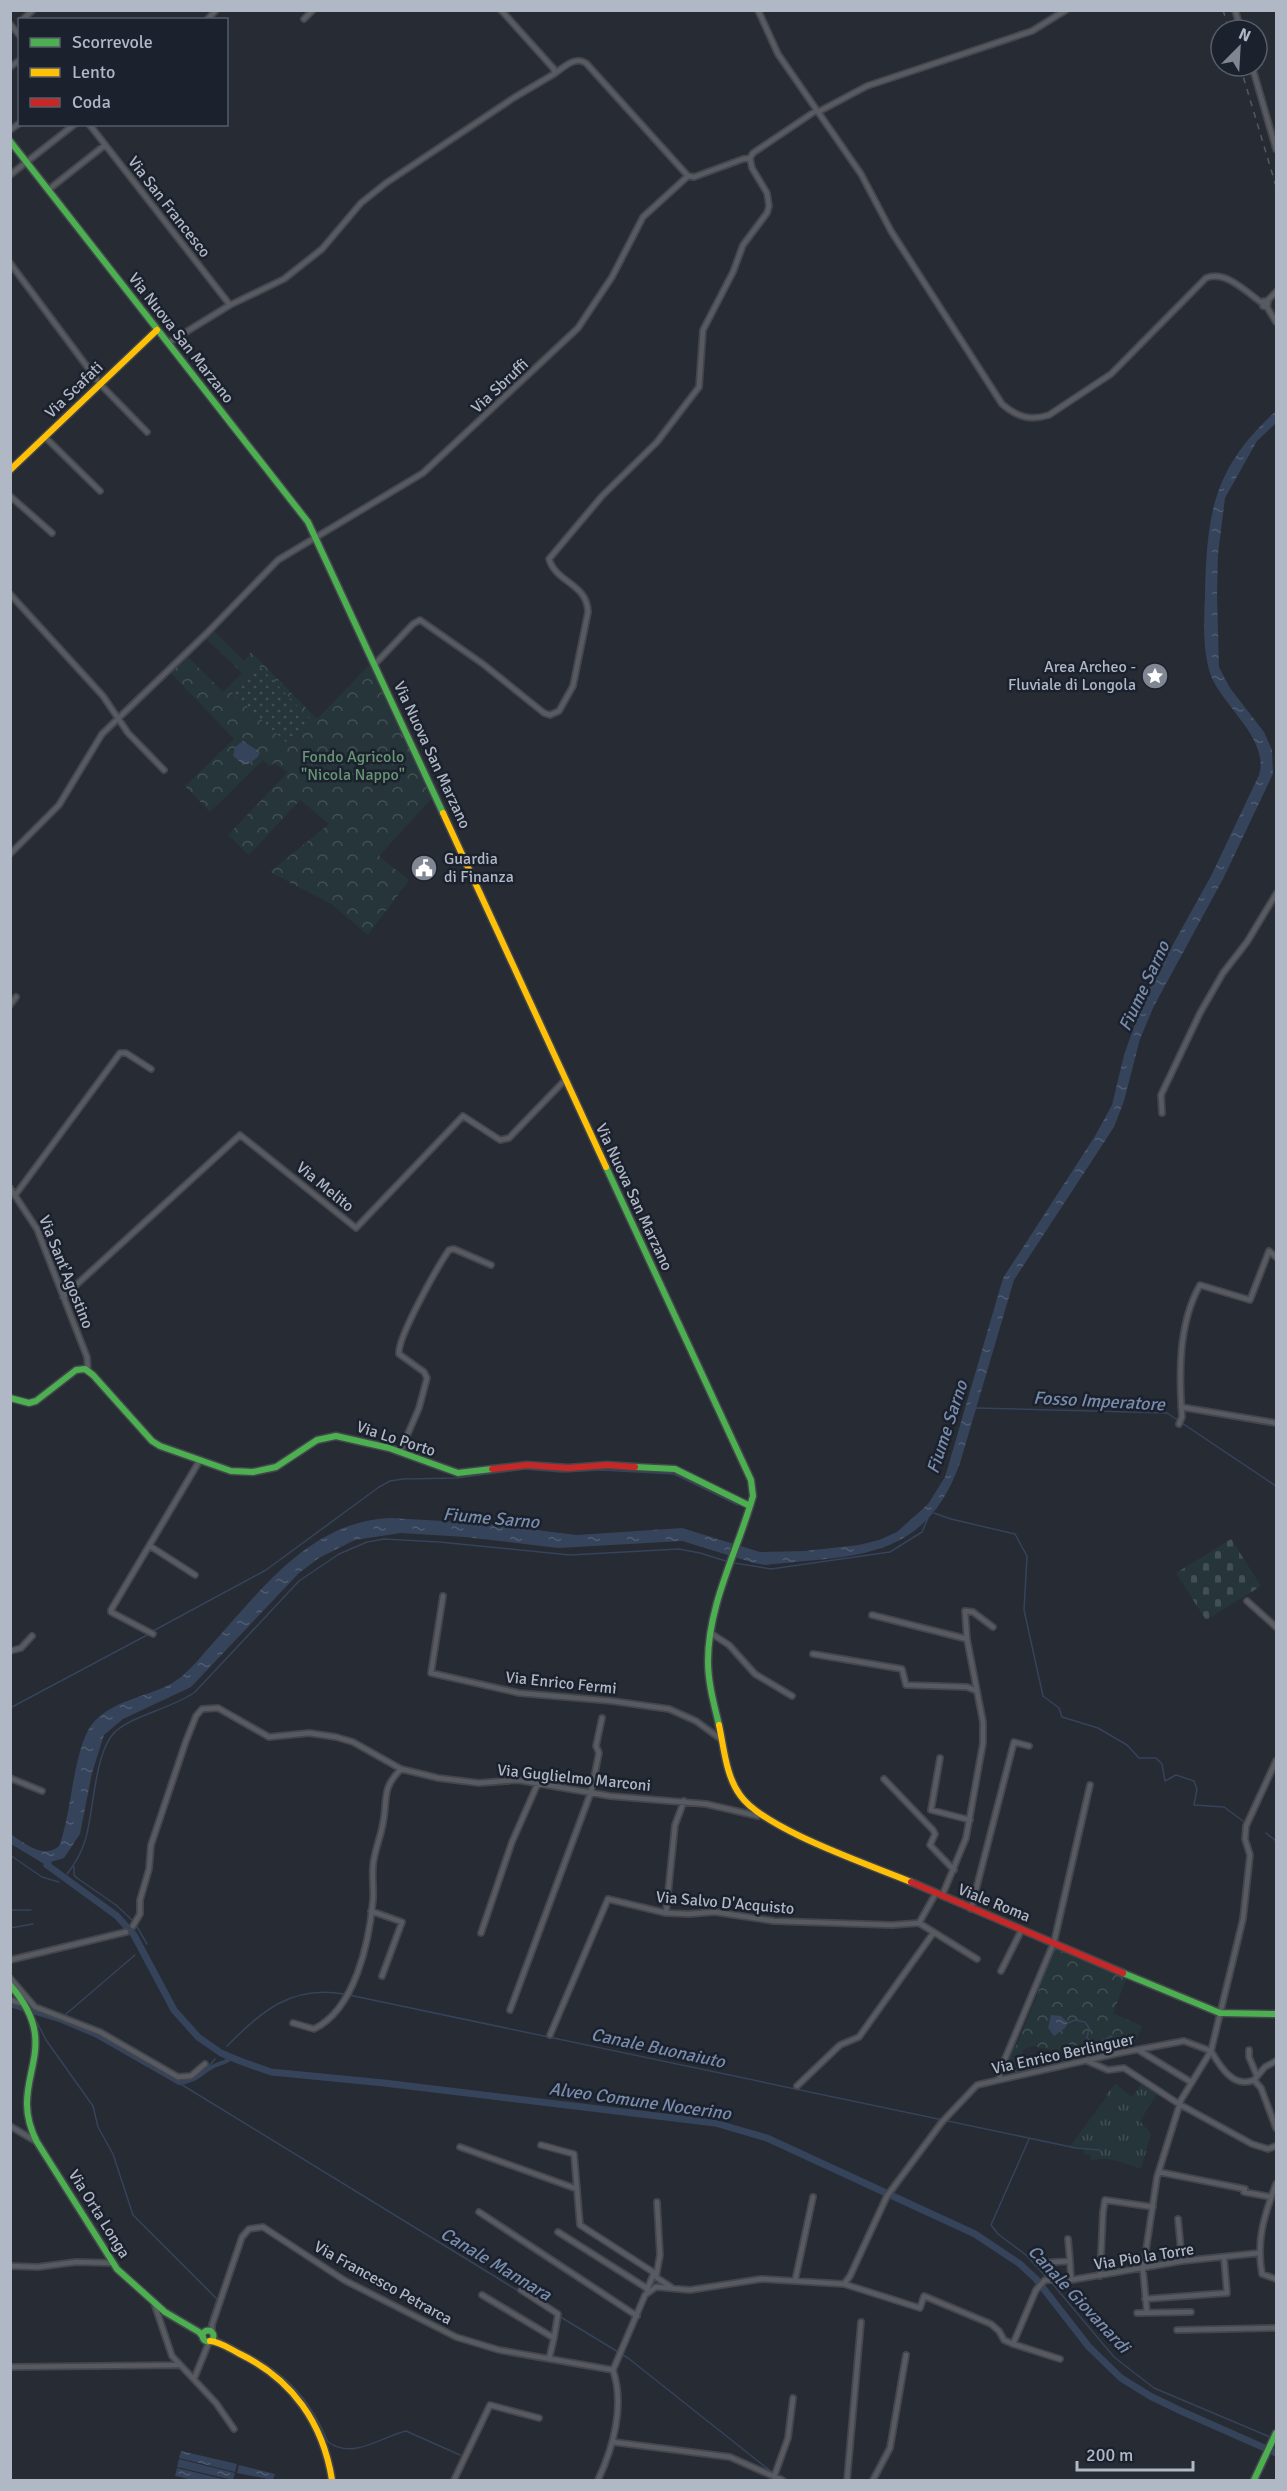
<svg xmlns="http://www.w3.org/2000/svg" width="1287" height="2491" viewBox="0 0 1287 2491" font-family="Signika,sans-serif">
  <defs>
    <pattern id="grass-tufts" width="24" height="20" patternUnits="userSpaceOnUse" patternTransform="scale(1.5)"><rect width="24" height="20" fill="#253539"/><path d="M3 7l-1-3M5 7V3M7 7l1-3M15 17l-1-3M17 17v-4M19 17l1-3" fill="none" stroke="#425054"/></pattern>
    <pattern id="cemetery-stones" width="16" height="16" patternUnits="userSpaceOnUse" patternTransform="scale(1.5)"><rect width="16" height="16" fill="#253539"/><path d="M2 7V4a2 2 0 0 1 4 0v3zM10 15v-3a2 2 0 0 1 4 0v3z" fill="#425054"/></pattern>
    <pattern id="park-crowns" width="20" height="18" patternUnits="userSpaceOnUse" patternTransform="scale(1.5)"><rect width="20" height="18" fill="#253539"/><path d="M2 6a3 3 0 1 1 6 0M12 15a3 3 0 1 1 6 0" fill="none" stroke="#425054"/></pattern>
    <pattern id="garden-dots" width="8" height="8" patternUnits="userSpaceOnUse" patternTransform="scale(1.5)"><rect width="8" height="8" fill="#253539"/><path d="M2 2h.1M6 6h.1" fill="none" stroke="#425054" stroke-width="1.8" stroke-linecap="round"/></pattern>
    <pattern id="water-ripples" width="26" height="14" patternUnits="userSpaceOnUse" patternTransform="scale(1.5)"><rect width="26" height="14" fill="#35435b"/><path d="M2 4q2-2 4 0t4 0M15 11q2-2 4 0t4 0" fill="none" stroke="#505c71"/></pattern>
  </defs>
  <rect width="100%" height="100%" fill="#272b33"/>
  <!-- grass -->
  <path fill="url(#grass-tufts)" d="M1116,2084l16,13 9,-13 16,10 -17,27 11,13 -10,35c-15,-5 -34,-14 -50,-8l-1,-7 -5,1 -1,-5 -15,-2 38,-52 -1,-2z"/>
  <!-- cemetery -->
  <path fill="url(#cemetery-stones)" d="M1231,1539l30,47 -55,34 -30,-47z"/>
  <!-- park -->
  <path fill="url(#park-crowns)" d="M213,630l31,31 7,-9 66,67 55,-57 61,135 -54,59 30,24 -41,55 -35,-30 -63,-33 59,-48 -29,-24 -51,55 -21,-20 60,-63 -14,-9 -4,4 -7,-7 -53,52 -25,-26 49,-47 -64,-67 17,-16 36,36 19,-19 -37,-35z
    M1056,1946l71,31 -14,36 29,13 -9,21 -30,6 -2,-3 -43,8 -2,-7 -23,-5 -11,4 5,20 -17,4 -6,-7 9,-22 3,1 23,-55 -2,-2z"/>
  <!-- garden -->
  <path fill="url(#garden-dots)" d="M257,664l55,57 -17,20 -9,1 -55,-50z"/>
  <!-- water -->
  <path fill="url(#water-ripples)" d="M1276,411v12l-19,18 -32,57 -7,56 -1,40 2,73 11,21 34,44 8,18 1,24 -50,105 -69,127 -14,33 -16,62 -10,26 -100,153 -54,183c-36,100 -106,92 -195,102l-11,-2 -72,-22 -124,7 -93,-11 -64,-4 -46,7 -36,18 -20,15 -108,114 -68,32 -19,16 -12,38 -12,61 -16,24 -13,4 3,8 -43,-26 -1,-10c15,9 33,26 49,12 13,-32 14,-99 34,-123 22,-26 63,-26 88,-46 12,-10 22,-23 32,-34 48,-53 98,-122 177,-125l90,5 97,12 105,-7 78,24 44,-1 55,-6 20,-5 18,-8 31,-28 17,-27 58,-199 92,-142 17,-31 12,-50 22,-62 65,-117 48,-101c11,-35 -36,-69 -48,-99 -9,-27 -7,-54 -6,-82 2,-81 8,-126 71,-183z
    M243,741l17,11 -2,5 -10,7h-5l-10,-8 2,-9z
    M1051,2015l10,1 7,7 -3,5 -11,8 -6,-8z
    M181,2451l56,13 -2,8 -56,-14z
    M179,2459l56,14 -2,7 -56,-13z
    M239,2465l36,9 -2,6 -36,-7z
    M177,2468l50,12h-34l-18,-4z"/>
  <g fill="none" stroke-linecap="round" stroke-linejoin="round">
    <!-- stream -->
    <path stroke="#35435b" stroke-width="1.5" d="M976,1408l191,5 109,73
      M934,1513l17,6 64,15 12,22 -3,54 19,86 16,12 3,9 36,11 29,17 12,13h17l6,6 3,17 11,-6 18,6 3,8 -3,16 30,2 19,14
      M734,1563l37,6 119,-17 32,-20 6,-14
      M153,1631l113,-61 113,-83 11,-6 13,-2 54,-1 68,-9 36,3 40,-2 73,4 64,31
      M10,1708l139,-74
      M1266,1833l10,8
      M10,1855l32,22 17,5
      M74,1867v8l3,3 39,27 17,16
      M67,1874c8,-10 14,-21 18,-33 9,-28 9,-91 31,-110 18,-16 57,-23 79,-39l104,-111 40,-27 28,-12 17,-3 55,3 131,13 109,-6 21,4 29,9
      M10,1910h21
      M136,1925l11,19
      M10,1928l23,-4
      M349,1995l727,153 24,2
      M59,2020l76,-65
      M37,2022l9,18 47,66 5,21 15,27 20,61 84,84 -8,24
      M1068,2023l7,-3 10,2 4,6 -2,10c8,9 16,2 25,-2
      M227,2046c35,-35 64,-61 117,-52
      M201,2076l14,-17
      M179,2083l351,215
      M1029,2139l-38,86 7,9 28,21 22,24
      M1051,2282l63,75 40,31 116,49
      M559,2316l69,42 145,115
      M214,2336c56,29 89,45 114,106 25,18 53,-5 78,-11l54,24
      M782,2478l8,2"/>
    <!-- canal -->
    <path stroke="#35435b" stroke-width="4" d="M10,2005l49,15 38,16 82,47c16,-1 22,-10 35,-17 7,-4 12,-2 17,-9"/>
    <!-- river -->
    <path stroke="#35435b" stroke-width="7" d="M47,1865l70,51 17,19 40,75 24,27 23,16 19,8 31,11 113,11 331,40 52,15 208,96 45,30 16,15 53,68 32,31 29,18 31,15 95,42"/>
    <defs>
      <path id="street" d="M758,10l20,44 83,120 30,57 111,173c15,13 28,17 47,11l62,-41 95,-96c20,-8 40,14 56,25
        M1235,10l6,20
        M304,19l9,-9
        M22,20l11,-10
        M207,20l9,-10
        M10,24l10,12
        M1252,66l24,83
        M10,67l10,-7
        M554,74c10,-7 21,-18 32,-11l102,113 6,1 49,-18 7,-1
        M818,112l49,-26 165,-55 34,-21
        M89,124l141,181
        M10,130l10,-7
        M10,175l65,-51
        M48,190l57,-45
        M10,263l90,121 47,48
        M1267,301l9,-9
        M1267,307l1,-5 -4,-1 -1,5 4,1 9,15
        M168,343l62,-38 54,-26 38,-30 39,-46 25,-20 129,-86 39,-23v-5l-53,-59
        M45,437l55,54
        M10,496l42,37
        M10,594l93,102 25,37 36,37
        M375,664l38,-40 7,-4 63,44 61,49 6,2 9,-4 14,-25 15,-74c-1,-29 -32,-29 -39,-53l53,-63 55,-54 42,-55 4,-57 30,-58 10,-27 24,-32 2,-7 -2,-13 -15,-25 -2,-10 3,-5 64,-43
        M10,854l49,-49 43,-71 105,-101 71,-73 145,-87 155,-145 34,-51 31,-60 45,-41
        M10,1005l6,-8
        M1162,1113l-1,-18 39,-82 23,-40 24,-31 29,-48
        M10,1188l27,41 50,128 1,14
        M16,1194l104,-141h6l25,16
        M63,1297l177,-162 116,93 107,-112 37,24 9,-2 57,-59
        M1181,1407l95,16
        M1179,1424l3,-7c-3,-43 -4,-93 18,-132l50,15 19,-49 7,6
        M400,1452l19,-44 8,-30 -3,-6 -25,-18c-2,-16 39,-88 50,-104l5,-1 37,16
        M150,1546l45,29
        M443,1596l-12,77 88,20 93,8 57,8 27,12 26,19
        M1247,1601l29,26
        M872,1615l95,24
        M153,1634l-42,-22v-2l89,-150
        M712,1634l17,11 26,29 37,22
        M10,1651l11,-3 11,-12
        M813,1654l89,15 4,16 61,2 10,4
        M940,1758l-9,52 39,10
        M10,1778l32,13
        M884,1779l49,51 2,4 -5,11 24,25
        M942,1896l24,-58 17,-95v-21l-16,-83 -2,-28 8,1 20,15
        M971,1909l43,-167 15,4
        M371,1911l31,11 -20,54
        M666,1913l9,-88 9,-24
        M919,1923l58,36
        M133,1926l7,-12v-14l9,-31 2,-24 35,-104 10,-25 6,-7 16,-1 51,29 40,-4 27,4 17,5 48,27 37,9 41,5 39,-3 92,16 96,8 52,12
        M481,1933l31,-91 26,-59
        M10,1960l116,-28
        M1001,1971l21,-42
        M10,1978l25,29 65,25 78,45 13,-1 14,-12
        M10,2000l11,3
        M510,2010l81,-218 8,-39 -3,-7 6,-28
        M293,2023l21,6c41,-20 55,-86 59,-129 1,-13 -2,-28 1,-41 2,-12 7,-24 9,-36 5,-25 -2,-34 18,-54
        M550,2035l58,-136 58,14 23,1 26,-2 59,9 118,4 27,-2 17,-30
        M1249,2050v7l8,19
        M1140,2051l51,31
        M1211,2051c9,15 22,38 43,29
        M1085,2060l23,10 16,-2 55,36 73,40 16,5 8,-3
        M1000,2079l-1,-6 55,-131 36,-157
        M1254,2080l7,8 15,40
        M1254,2080l11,-13 11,-6
        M797,2086l43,-41 19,-8 75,-105
        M10,2126l27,16
        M541,2145l33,9 6,71 73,47v3l18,12
        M460,2147l117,42
        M1159,2172l86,17 -1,3 27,5
        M1276,2184c-12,32 -20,56 -14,90l14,5
        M479,2212l158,104
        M1178,2219l4,42
        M558,2232l90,57
        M1070,2261l1,19
        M1041,2263l29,-2 -2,-22
        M10,2266l28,1 38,-5 37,1
        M1100,2276l3,-64 2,-12 48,7
        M656,2277l4,-22 -3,-53
        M795,2281l18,-84
        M844,2284l76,24 4,-12 67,28 8,7 5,9 9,4
        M521,2290l37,24 -4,24
        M647,2290l6,-15
        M482,2295l72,43 -5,21
        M1145,2299l82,-6 -3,-35
        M154,2303l18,53 44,47 18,26
        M1137,2313l54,-1
        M1147,2313l-4,-43 14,-93 24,-77 30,-49 32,-132 7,-64 -5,-16 1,-13 30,-65
        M1177,2330l99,-2
        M212,2332v-7l30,-88 7,-8 14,-2 81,53 112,57 43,13 114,20
        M1060,2359l-47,-15 23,-54 9,-10h26l111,-19 77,-8
        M10,2367l169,-2
        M613,2370l32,-75 11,-8 34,3 71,-11 83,5 6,-8 37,-80 55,-74 35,-37 142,-32 65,-12 27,10
        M194,2379l15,-37
        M613,2442l117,15 52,23
        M774,2477l14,-39 5,-40
        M454,2480l36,-75 49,13
        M598,2480c15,-32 27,-74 15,-110
        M847,2480l14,-158
        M873,2480l17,-32 16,-93"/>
      <path id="fast" d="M10,141l298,381 135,291
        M606,1167l145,313 2,16c-15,54 -45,108 -45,165 0,22 6,43 11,64
        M10,1398l19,5 7,-2 40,-31 9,-1 8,6 59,66 8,5 71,25 22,1 23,-5 41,-27 19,-4 53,12 69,25 34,-4
        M635,1467l40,2 75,37
        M1123,1973l97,40 56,1
        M10,1985c58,66 -6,94 27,157l80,127 48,43 34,20 4,5
        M202.5 2336a5.5 5.5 0 1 1 11 0a5.5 5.5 0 1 1-11 0Z
        M1254,2480l22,-47"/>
      <path id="slow" d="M10,470l147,-140
        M443,813l163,354
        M719,1725c5,23 7,51 21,70 23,34 130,70 171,87
        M210,2341c11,1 20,8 30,13 52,25 83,69 92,126"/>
      <path id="jam" d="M492,1469l35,-4 41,3 39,-3 28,2
        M911,1882l212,91"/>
    </defs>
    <!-- street casing -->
    <use href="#street" stroke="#43464c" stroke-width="8"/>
    <!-- fast casing -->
    <use href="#fast" stroke="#43464c" stroke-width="9"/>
    <!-- slow casing -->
    <use href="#slow" stroke="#43464c" stroke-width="9"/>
    <!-- jam casing -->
    <use href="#jam" stroke="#43464c" stroke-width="9"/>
    <!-- street -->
    <use href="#street" stroke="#575a61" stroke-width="4.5"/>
    <!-- fast -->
    <use href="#fast" stroke="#4caf50" stroke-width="6"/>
    <!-- slow -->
    <use href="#slow" stroke="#ffc107" stroke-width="6"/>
    <!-- jam -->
    <use href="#jam" stroke="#c62828" stroke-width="6"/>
    <!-- rail -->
    <path stroke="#55595f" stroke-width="1.5" stroke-dasharray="6 6" stroke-linecap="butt" d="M1223,10l6,20
      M1240,66l36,120"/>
  </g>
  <!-- icons -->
  <defs>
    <symbol id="sight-disc" viewBox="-11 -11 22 22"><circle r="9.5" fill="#808692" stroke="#1b212d"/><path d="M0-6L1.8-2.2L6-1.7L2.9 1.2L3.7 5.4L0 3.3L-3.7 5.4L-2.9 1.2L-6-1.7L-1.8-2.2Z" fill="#fff"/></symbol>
    <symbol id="civic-disc" viewBox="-11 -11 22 22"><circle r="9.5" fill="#808692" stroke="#1b212d"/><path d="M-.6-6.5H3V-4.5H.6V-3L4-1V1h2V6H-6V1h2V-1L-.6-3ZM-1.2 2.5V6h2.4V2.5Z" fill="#fff"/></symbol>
  </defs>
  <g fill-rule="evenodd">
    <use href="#sight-disc" x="1140" y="661" width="30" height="30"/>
    <use href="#civic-disc" x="409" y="853" width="30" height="30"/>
  </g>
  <g text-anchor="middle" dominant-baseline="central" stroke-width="5" stroke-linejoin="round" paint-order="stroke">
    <!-- street labels -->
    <g font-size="16" fill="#b0b7c5" stroke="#1b212d">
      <text transform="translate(169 207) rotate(52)">Via San Francesco</text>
      <text transform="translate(181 338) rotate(52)">Via Nuova San Marzano</text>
      <text transform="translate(500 386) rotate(-43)">Via Sbruffi</text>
      <text transform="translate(74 390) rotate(-44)">Via Scafati</text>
      <text transform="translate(432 755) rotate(65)">Via Nuova San Marzano</text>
      <text transform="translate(325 1187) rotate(39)">Via Melito</text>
      <text transform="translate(634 1197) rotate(65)">Via Nuova San Marzano</text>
      <text transform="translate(66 1272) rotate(68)">Via Sant'Agostino</text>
      <text transform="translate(396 1439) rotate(18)">Via Lo Porto</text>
      <text transform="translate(561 1683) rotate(6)">Via Enrico Fermi</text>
      <text transform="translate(574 1778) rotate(6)">Via Guglielmo Marconi</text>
      <text transform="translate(725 1903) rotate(5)">Via Salvo D'Acquisto</text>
      <text transform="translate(994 1903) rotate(22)">Viale Roma</text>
      <text transform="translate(1063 2054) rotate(-12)">Via Enrico Berlinguer</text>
      <text transform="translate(99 2214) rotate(58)">Via Orta Longa</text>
      <text transform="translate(1144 2257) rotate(-9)">Via Pio la Torre</text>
      <text transform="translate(383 2283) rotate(29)">Via Francesco Petrarca</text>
    </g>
    <!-- poi labels -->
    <g font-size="16" fill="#b0b7c5" stroke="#1b212d" text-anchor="end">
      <text x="1136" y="667">Area Archeo -<tspan x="1136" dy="18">Fluviale di Longola</tspan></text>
      <text x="444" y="859" text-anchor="start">Guardia<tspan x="444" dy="18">di Finanza</tspan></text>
    </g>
    <!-- park labels -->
    <g font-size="16" fill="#689575" stroke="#1b212d">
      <text x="353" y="757">Fondo Agricolo<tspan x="353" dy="18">"Nicola Nappo"</tspan></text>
    </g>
    <!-- water labels -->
    <g font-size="18" font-style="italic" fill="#798cac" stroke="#1b212d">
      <text transform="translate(1144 986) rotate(-65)">Fiume Sarno</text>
      <text transform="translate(1099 1401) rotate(3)">Fosso Imperatore</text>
      <text transform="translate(947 1427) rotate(-72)">Fiume Sarno</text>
      <text transform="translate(491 1518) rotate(5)">Fiume Sarno</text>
      <text transform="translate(658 2048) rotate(12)">Canale Buonaiuto</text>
      <text transform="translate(640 2101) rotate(8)">Alveo Comune Nocerino</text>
      <text transform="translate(496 2264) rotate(31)">Canale Mannara</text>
      <text transform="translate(1079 2299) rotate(47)">Canale Giovanardi</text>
    </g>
  </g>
  <!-- border -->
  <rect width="1287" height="2491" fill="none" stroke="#b0b7c5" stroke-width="24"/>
  <!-- legend -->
  <rect x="18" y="18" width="210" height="108" fill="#1b212d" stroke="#575d6a" stroke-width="1.5"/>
  <rect x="30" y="38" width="30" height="9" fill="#4caf50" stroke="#575d6a" stroke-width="1.5"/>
  <text x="72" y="48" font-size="18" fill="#b0b7c5">Scorrevole</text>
  <rect x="30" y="68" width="30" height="9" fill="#ffc107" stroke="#575d6a" stroke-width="1.5"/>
  <text x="72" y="78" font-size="18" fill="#b0b7c5">Lento</text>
  <rect x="30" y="98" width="30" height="9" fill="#c62828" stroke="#575d6a" stroke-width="1.5"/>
  <text x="72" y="108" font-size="18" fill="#b0b7c5">Coda</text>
  <!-- north arrow -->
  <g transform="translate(1239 48) rotate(24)"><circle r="28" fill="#1b212d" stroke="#575d6a" stroke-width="1.5"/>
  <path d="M0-4.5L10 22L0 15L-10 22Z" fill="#808692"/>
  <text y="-9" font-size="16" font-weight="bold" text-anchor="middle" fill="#b0b7c5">N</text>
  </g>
  <!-- scale -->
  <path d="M1077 2461v9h116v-9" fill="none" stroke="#b0b7c5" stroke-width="3"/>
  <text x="1086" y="2461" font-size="18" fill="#b0b7c5" stroke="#1b212d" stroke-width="4.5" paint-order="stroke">200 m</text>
</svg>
